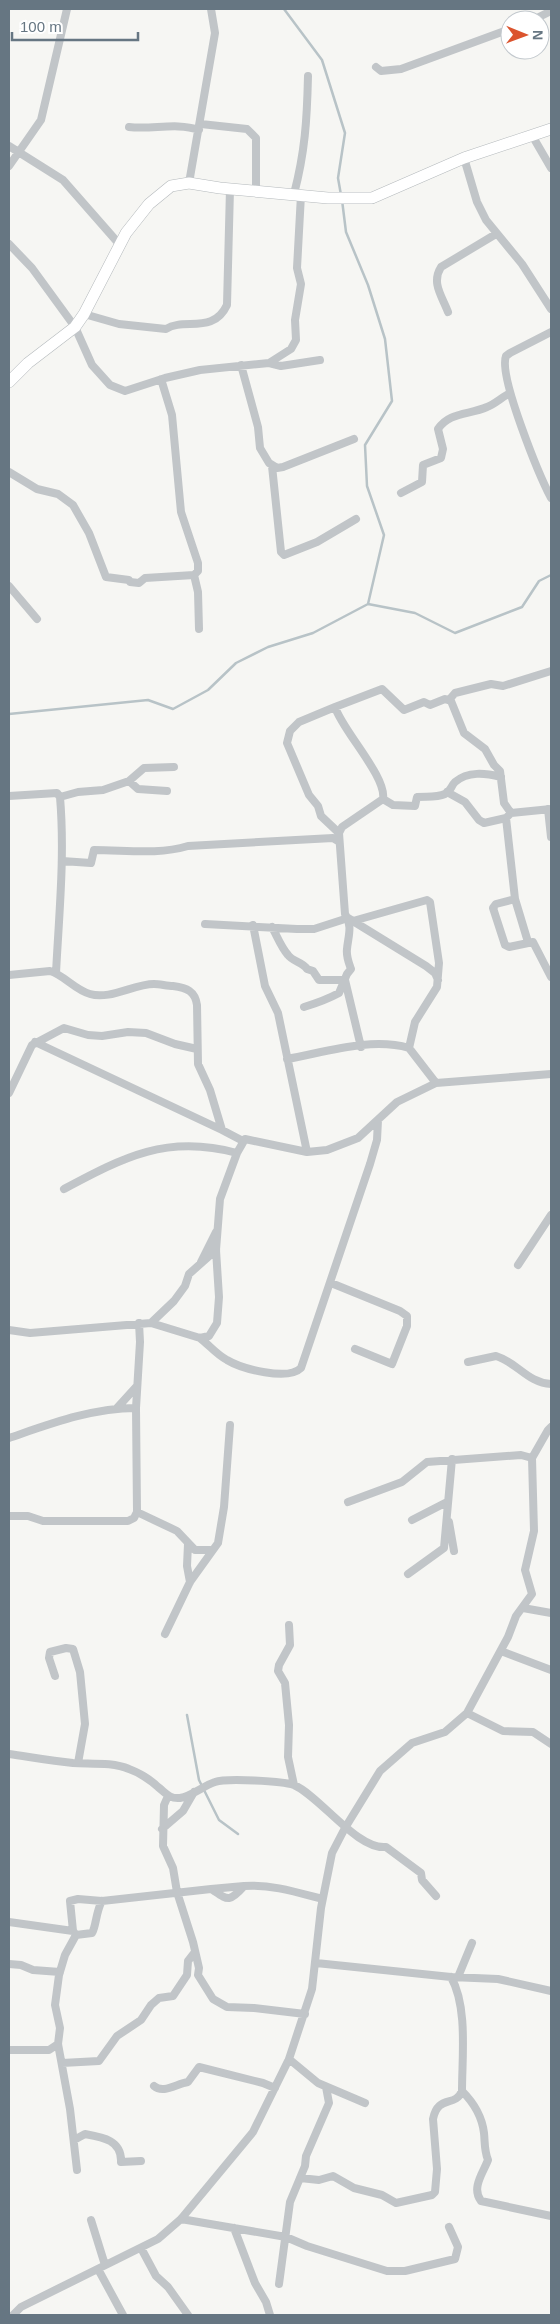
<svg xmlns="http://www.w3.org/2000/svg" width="560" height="2324" viewBox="0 0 560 2324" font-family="Helvetica,sans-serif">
  <rect width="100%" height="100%" fill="#f6f6f3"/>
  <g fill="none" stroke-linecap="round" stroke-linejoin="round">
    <!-- stream -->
    <path stroke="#b8c3c7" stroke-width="2.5" d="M284,9l38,51 23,73 -7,45 3,17
      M342,200l4,32 22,53 17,54 7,62 -27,44 2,41 17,49 -16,69
      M9,714l139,-14 25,9 35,-19 28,-27 32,-16 45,-14 55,-29 47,9 40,20 67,-26 17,-26 12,-6
      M187,1715l12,65 20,40 19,14"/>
    <defs>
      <path id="secondary" d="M9,382l19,-19 47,-36 9,-13 42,-81 23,-29 22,-18 18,-3 31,5 108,10h44l92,-40 87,-29"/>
    </defs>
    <!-- secondary casing -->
    <use href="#secondary" stroke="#b4b9bc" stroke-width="12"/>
    <!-- street -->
    <path stroke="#c1c5c8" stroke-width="8" d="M533,20l18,-9
      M376,67l5,4 20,-2 109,-40
      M201,124l46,5 9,9v52
      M129,127c23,3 47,-5 70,3
      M533,137l18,31
      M9,146l54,34 57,65
      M464,158l13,44 9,18 36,44 29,45
      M9,166l32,-46 26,-111
      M189,183l26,-150 -4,-24
      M294,194c11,-42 13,-74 14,-118
      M9,244l23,24 43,59 17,38 18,20 15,6 40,-13 35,-8 69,-7 12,3 39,-6
      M448,312c-6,-16 -17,-29 -7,-45l55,-33
      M84,314l35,10 47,5c18,-12 47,6 61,-24l3,-116
      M551,332l-41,21 -4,3c-8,20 34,121 45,142
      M269,363l22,-14 5,-9 -1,-20 6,-36 -4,-16 4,-73
      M241,365l17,62 2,21 9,15 8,5 6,-1 71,-28
      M161,379l11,36 9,97 17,51v8l-4,4 4,17 1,37
      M272,466l9,86 3,3 33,-13 39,-23
      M9,472l28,17 21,5 15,11 16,28 17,44 23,3 1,2 9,1 6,-5 49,-3
      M401,493l21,-11 1,-17 18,-7 2,-9 -5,-20c11,-17 31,-14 49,-22 8,-3 15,-10 23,-14
      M9,586l28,33
      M449,700l6,-7 36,-9 12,2 48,-15
      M335,707l47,-18 22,21 20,-8 6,3 15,-6 6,2 13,32 21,16 9,16 6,6 4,32 7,10
      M129,781l9,8 29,2
      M447,792l18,10 14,18 5,3 22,-5 5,-5 40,-4
      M9,796l48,-3 3,4c5,59 -1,117 -4,176
      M60,797l18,-5 25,-2 26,-9 15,-13 30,-1
      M383,799l10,6 22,1 2,-9c9,-1 19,1 28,-3 6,-3 6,-8 10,-12 13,-11 30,-9 46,-5
      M548,809l3,28
      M506,818l9,81 13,43
      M339,833l-18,-17 -3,-10 -9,-11 -22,-52 3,-12 9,-9 36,-15c7,23 52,70 48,92
      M62,861l29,2 3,-13c32,0 64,5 94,-4l145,-8 5,3
      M515,899l-19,5 -3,4 12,37 4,2 24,-5 18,35
      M353,921l74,-21 3,2 9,61 -2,24 -22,35 -6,26 27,35
      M205,924l92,5h17l34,-11 78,48 9,7 3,7
      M253,925l12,61 13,27 29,139
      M272,927c5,9 9,20 16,28 5,7 15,7 19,14l6,2 6,9h26
      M9,975l41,-4c14,4 25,19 40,23 20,6 44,-10 64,-10 6,0 13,2 19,2 14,2 22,5 24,19l1,59 12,26 12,40 21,11
      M345,980l16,67
      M304,1007c13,-4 24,-8 35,-14l8,-19 4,-5c-2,-6 -5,-12 -4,-20 1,-12 6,-23 -2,-35l-6,-81 3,-6 41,-28
      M35,1042l187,88
      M287,1059c39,-7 84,-22 122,-11
      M9,1093l23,-48 32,-17 24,7 14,1 26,-4 18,1 29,11 22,5
      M64,1189c60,-32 103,-55 173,-36
      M201,1262l15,-30
      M518,1265l33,-50
      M331,1283l69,28 7,5v10l-15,38 -37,-15
      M139,1323l1,19 -4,66 1,104 40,19 18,19h15
      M151,1323l23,-22 11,-15 4,-12 27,-24
      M9,1330l21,3 121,-10 49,15 9,-2 8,-13 2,-26 -3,-47 4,-51 17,-46 8,-14 62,13 20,-2 31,-12 39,-36 39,-19 115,-9
      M200,1338c9,7 17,17 27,22 15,9 61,21 74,8l69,-204 7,-24 1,-20
      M468,1362l28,-6c22,7 32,27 55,28
      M117,1408l20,-22
      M9,1438c41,-14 83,-30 127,-30
      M348,1502l54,-20 25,-20 94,-7 11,3
      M9,1516h19l15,5h85l6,-3 3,-6
      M412,1520l35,-18
      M449,1522l5,29
      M188,1544l-1,22 3,16
      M408,1574l36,-26 8,-89
      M523,1608l28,5
      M289,1625l1,20 -11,20 -1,6 7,12 4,42 -1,32 6,28
      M165,1634l25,-52 28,-39 6,-36 6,-82
      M501,1651l50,19
      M55,1676l-6,-18 1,-6 16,-4 7,1 7,23 5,52 -7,39
      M467,1713l36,18 30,1 18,12
      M9,1754c21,3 42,7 64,9 18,1 40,-1 56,6 9,3 22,11 29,18 8,6 11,12 22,11 12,-2 23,-12 35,-16 11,-4 68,-1 79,3 27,12 63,65 92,62l35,26 1,7 14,16
      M168,1796l-4,9 -1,41 10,22 4,24 16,50 6,26 -1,7 15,24 14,8 27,1 51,6
      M162,1829l21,-18 11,-19
      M211,1889l33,-3
      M9,1922l64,9
      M76,1935l-3,-4 -3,-30 8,-2 24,2 109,-12c17,11 18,14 33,-3 27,-2 52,6 78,13
      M76,1935l-11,20 -6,20 -4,30 5,23 -2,16 12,65 7,61
      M76,1935l16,-2c4,-6 4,-22 10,-32
      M316,1963l135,14 47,2 53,12
      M9,1964l12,1 12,5 27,2
      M458,1977l14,-34
      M9,2050h40l9,-6
      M289,2059l29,24 47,20
      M62,2063l37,-2 18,-25 24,-16 10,-15 8,-7 14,-2 14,-21 1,-14 7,-9
      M154,2086c9,8 22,-2 34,-4l11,-15 64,16 12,5
      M462,2091c12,12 20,25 22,42 1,9 0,17 4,27 -5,13 -17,28 -7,41l70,15
      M74,2140l11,-6c17,3 37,6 36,28l20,-1
      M300,2178l19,2 14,-4 21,12 28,7 14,8 36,-8 3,-3 2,-23 -4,-50c5,-25 22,-11 29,-28 0,-34 6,-84 -11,-114
      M181,2219l105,18 21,9 80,25h18l50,-12 3,-12 -9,-20
      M91,2220l14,45
      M234,2228l21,55 11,19 4,13
      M141,2248l15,28 12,11 20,28
      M98,2269l25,46
      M279,2284l11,-82 15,-36 1,-10 23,-53 -3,-16
      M13,2315l8,-8 137,-68 23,-20 72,-87 36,-73 23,-70 9,-81 11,-55 13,-25 35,-57 32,-28 33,-11 22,-19 41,-76 8,-21 16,-22 -7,-24 9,-39 -2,-73 16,-28 3,-3"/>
    <!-- secondary -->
    <use href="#secondary" stroke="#fff" stroke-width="11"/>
  </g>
  <!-- border -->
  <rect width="560" height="2324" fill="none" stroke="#667682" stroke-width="20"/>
  <!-- north arrow -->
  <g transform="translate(525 35) rotate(91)"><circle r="24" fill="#ffffff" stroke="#c2c8cd"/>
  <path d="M0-4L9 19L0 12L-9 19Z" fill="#db542e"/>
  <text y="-8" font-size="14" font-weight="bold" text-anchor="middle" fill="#667682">N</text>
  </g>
  <!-- scale -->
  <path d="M12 32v8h126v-8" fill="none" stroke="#667682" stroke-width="2.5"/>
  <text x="20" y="32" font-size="15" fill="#667682" stroke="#ffffff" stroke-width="4" paint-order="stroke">100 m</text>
</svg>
